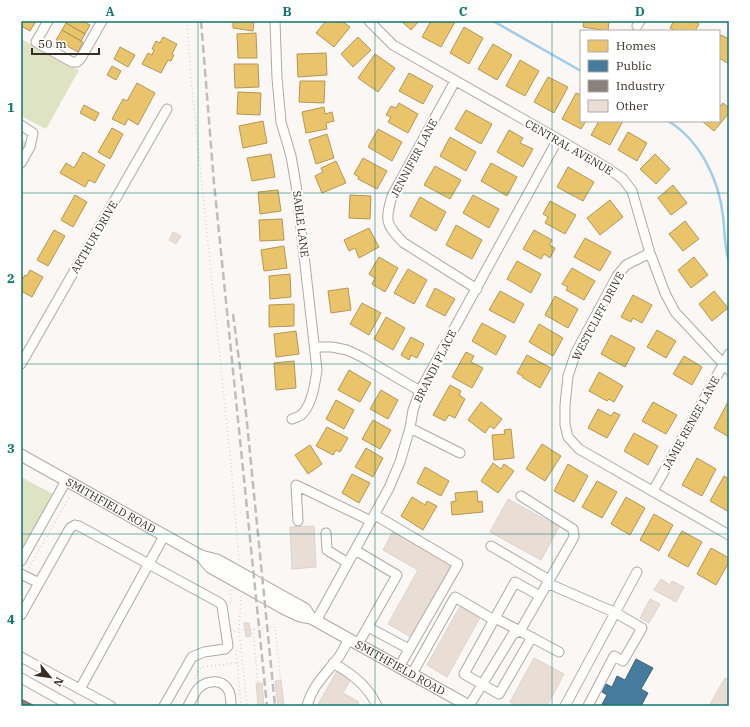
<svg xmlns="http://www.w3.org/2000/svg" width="750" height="727" viewBox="0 0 750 727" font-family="'IBM Plex Serif',serif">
  <rect width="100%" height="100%" fill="#faf7f4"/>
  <!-- green -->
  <path fill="#dee3c4" d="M21,39l58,31 -33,59 -25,-13z
    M21,477l32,17 -32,57z"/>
  <!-- homes -->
  <path fill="#e9c46a" stroke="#b49755" d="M23,21h13l-6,10 -9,-5z
    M67,21h15l8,4 -5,9 -19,-11z
    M233,21h21l-1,10 -20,-3z
    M326,21h16l8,6 -16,20 -18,-14z
    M401,21h18l-8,9z
    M431,21l24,1 -14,25 -19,-10z
    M584,21h25l-1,10 -25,-4z
    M674,21h20l5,3 -4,7h-19l-6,-3z
    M66,23l19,11 -4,7 -19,-11z
    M464,27l19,11 -14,26 -19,-11z
    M62,30l21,12 -5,10 -22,-12z
    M256,33l1,25h-19l-1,-24z
    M721,35l8,4v25l-10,-6v-19z
    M163,37l14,7 -5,10 2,1 -3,6 -3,-1 -7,13 -19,-9 6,-11 4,2 2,-5 -2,-1 4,-8 4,2z
    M358,37l13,13 -18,17 -12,-13z
    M493,44l19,11 -15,25 -19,-11z
    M120,47l15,8 -7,12 -14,-8z
    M326,53l1,22 -29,2 -1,-23z
    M375,54l20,14 -17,24 -20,-14z
    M520,60l19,11 -14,25 -19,-10z
    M234,64h24l1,23 -24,1z
    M112,66l9,5 -5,9 -9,-5z
    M409,73l24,13 -10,18 -24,-13z
    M548,77l20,10 -14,26 -20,-11z
    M300,81h25l-1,22 -25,-1z
    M137,83l18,10 -17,32 -10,-6 -3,6 -13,-6 11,-20 4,2z
    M238,92l23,1 -1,22 -23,-1z
    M576,93l5,2v26h5l-5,8 -19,-10z
    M399,103l19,11 -10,19 -20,-11 3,-5 -5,-2 5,-9 5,2z
    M723,103l6,5v5l-15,18 -12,-10h17v-17l2,2z
    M84,105l15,8 -4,8 -15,-8z
    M324,107l1,7 7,-2 2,9 -8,2 1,6 -21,4 -4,-21z
    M466,110l26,14 -11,20 -26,-15z
    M263,121l4,22 -24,5 -4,-22z
    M599,121h24l-13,24 -19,-10z
    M112,128l11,6 -13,25 -12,-7z
    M378,129l24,13 -10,19 -24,-14z
    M509,130l14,8 -3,5 13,6 -10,18 -26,-15z
    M628,132l19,11 -10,18 -19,-11z
    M327,134l7,24 -18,6 -7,-24z
    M450,137l26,15 -10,19 -26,-15z
    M83,152l22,13 -10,18 -6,-3 -4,7 -25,-14 6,-10 8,5z
    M271,154l4,23 -23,4 -5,-23z
    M655,154l15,15 -14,15 -16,-15z
    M363,158l24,13 -10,18 -19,-10 1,-2 -5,-3z
    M336,161l10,22 -24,10 -7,-17 8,-4 -2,-4z
    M491,163l26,14 -10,19 -26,-15z
    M435,166l26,14 -11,19 -26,-14z
    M568,167l26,15 -11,19 -26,-14z
    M673,185l14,18 -16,12 -13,-17z
    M278,190l3,21 -21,3 -2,-22z
    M75,195l12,7 -14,25 -12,-7z
    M350,195l21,1 -1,23 -21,-1z
    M473,195l26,14 -10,19 -26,-15z
    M420,197l26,15 -10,19 -26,-15z
    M610,200l13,17 -23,18 -13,-17z
    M550,201l26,14 -11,19 -20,-11 3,-6 -5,-3z
    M282,219l2,21 -24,1 -1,-21z
    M685,221l14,18 -16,12 -14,-17z
    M456,225l26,15 -10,19 -26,-14z
    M369,228l10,19 -20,11 -4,-10 -6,3 -5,-11z
    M54,230l11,6 -17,30 -11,-6z
    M534,230l18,10 -3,5 6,3 -5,10 -6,-4 -3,5 -18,-10z
    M585,238l26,14 -11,19 -26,-14z
    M284,246l3,22 -23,3 -3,-21z
    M379,257l19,11 -13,24 -13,-8 3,-6 -6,-4z
    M694,257l14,18 -17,13 -13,-18z
    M517,261l24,13 -10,19 -24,-14z
    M572,268l23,13 -11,19 -18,-10 2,-3 -6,-3z
    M408,269l19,11 -13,24 -20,-11z
    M30,270l13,7 -11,20 -11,-6v-10l4,-6 2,1z
    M290,274l1,23 -21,2 -1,-23z
    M348,288l3,22 -20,3 -3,-22z
    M435,288l20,11 -10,17 -19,-10z
    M500,291l24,13 -10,19 -25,-13z
    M714,291l14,17 -16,13 -13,-17z
    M633,295l19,10 -10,18 -9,-5 -2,4 -10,-5z
    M555,296l23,13 -10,19 -23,-13z
    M362,303l19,10 -12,22 -19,-11z
    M294,304v22l-25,1v-22z
    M386,317l19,11 -12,22 -19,-11z
    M482,323l24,13 -10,19 -24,-14z
    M539,324l24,14 -10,18 -24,-14z
    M657,330l19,11 -10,17 -19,-11z
    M296,331l3,23 -23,3 -2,-23z
    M611,335l24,13 -10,19 -24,-13z
    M411,337l13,7 -7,14 -6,-3 -2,5 -8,-5z
    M466,352l8,4 -3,6 12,6 -11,20 -20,-11z
    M527,355l24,13 -11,20 -18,-11 1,-1 -6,-3z
    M684,356l18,11 -10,18 -19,-11z
    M294,361l2,27 -20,2 -2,-27z
    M349,370l22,13 -11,19 -22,-12z
    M599,372l24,14 -9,16 -5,-3 -2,2 -18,-10z
    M450,385l11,6 -2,4 6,4 -10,19 -6,-3 -4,6 -12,-6z
    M381,390l17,10 -10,19 -18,-10z
    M336,400l18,10 -10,19 -18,-10z
    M481,402l21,17 -8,10 -4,-3 -5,7 -17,-13z
    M653,402l24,13 -11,19 -24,-13z
    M728,402h1v35l-15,-9z
    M598,409l13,7 3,-4 6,3 -13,23 -19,-10z
    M373,420l18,10 -11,19 -18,-10z
    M327,427l21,11 -8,14 -4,-2 -3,5 -17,-9z
    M511,429l3,29 -20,2 -2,-25 13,-1 -1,-4z
    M634,433l24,13 -10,19 -24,-14z
    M542,444l19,12 -16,25 -19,-12z
    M310,445l12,19 -14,10 -13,-19z
    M366,448l17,10 -10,19 -18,-10z
    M697,458l19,11 -14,27 -20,-11z
    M493,463l8,6 3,-5 10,7 -16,22 -17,-12z
    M568,464l20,12 -14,26 -20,-11z
    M425,467l24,14 -8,15 -24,-13z
    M352,474l18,9 -11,20 -17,-10z
    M724,476l5,3v33l-19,-11z
    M597,481l20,11 -15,26 -20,-11z
    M477,491l1,11 4,-1 1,11 -31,3 -1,-13 5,-1 -1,-8z
    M412,497l13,8 2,-4 10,5 -14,24 -22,-14z
    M626,497l19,11 -15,27 -19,-11z
    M654,514l19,11 -14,26 -19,-11z
    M682,531l20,11 -14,25 -20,-11z
    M711,548l18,10v4l-13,23 -19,-11z"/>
  <!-- public -->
  <path fill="#457b9d" stroke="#416479" d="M636,659l17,9 -12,21 7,4 -7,13h-40l6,-11 -5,-3 4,-8 6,3 5,-11 8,4z"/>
  <!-- industry -->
  <path fill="#8a817c" stroke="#716862" d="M21,699l14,7h-14z"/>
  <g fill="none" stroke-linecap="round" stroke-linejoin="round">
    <!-- stream -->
    <path stroke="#a0cde7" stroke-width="2.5" d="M493,21l88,50
      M668,121c32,19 51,59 55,95 2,15 1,31 6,45"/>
  </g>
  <!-- building -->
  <path fill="#eaded4" stroke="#dbd4cf" d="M21,140l6,4 -6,11z
    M173,232l8,4 -5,8 -7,-4z
    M508,499l51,28 -18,33 -51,-28z
    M314,526l2,41 -24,2 -2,-42z
    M393,531l59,33 -41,73 -23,-13 30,-54 -35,-20z
    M661,579l9,6 2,-4 12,6 -8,15 -22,-12z
    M650,599l10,5 -11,19 -9,-5z
    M462,603l20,11 -35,63 -20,-12z
    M244,623h5l2,13 -5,1z
    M534,658l30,16 -17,32h-29l-8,-4z
    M337,671l14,8 -8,14 16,9 -2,4h-40z
    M725,678l4,2v26h-20z
    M281,680l3,26h-6l-3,-25z
    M256,683h6l2,23h-6z"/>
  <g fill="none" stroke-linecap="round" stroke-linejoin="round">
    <defs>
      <path id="minor" d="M48,21l-12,21 36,20h5l4,-4 21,-37
        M275,21l2,57 4,44 10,34 5,29 21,185c-2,13 -5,36 -16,45 -3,2 -6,3 -9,4
        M369,21l24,24 165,94 51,30 14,10 9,12 18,62 15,40 10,19 54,58
        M637,26l3,-5
        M455,81l-63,115c-7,25 -7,28 12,47l73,46
        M21,125l12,8 -3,14 -9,16
        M650,253l-24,12 -9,11 -41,76 -8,24 -3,29v20l3,12 11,12 150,86
        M315,347h17l15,3 15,7 58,34
        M21,364l146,-255
        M410,428l50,25
        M653,491l76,-137
        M521,496l52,33 1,8 -54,94 -25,-13 20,-36 25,14
        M375,515l83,49 -59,103
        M298,521l-2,-36 75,36
        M326,533l1,17 21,13
        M491,546l58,34
        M355,550l42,25 -39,69
        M21,561l45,-80
        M21,574l18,9
        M547,583l69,30 26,15 -19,33 -9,-5 -26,50
        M21,615l49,-87 5,-3 4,1 141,77 2,3 6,40 -3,3 -21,3 -12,5 -28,49
        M495,618l-31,56 35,20 33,-57
        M316,621l73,-133 11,-26 10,-34 3,-18 7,-19 138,-252
        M368,627l41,22
        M21,657l90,49
        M333,663c18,10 36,24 44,43
        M412,674l43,-77 39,23
        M21,678l50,28
        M80,689l84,-153
        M188,706c3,-5 6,-12 9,-16 7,-9 23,-12 30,-2 4,5 4,12 4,18
        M307,706c5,-20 18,-31 31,-48 4,-5 7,-12 11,-19
        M469,706l44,-72 7,-3 39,21
        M565,706l72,-134"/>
      <g id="major">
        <path id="s1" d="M21,455l180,101 16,4 88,49 6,9"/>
        <path id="s2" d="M201,556l9,11 75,42 15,7 11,2 158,88"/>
      </g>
    </defs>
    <!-- minor casing -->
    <use href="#minor" stroke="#afa9a4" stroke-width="11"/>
    <!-- major casing -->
    <use href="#major" stroke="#afa9a4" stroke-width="13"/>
    <!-- path -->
    <path stroke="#d7d6d5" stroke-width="1.5" stroke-dasharray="1 3" stroke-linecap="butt" d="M187,21l4,57 40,387 8,96
      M29,568l40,-71
      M230,590l1,15
      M241,596l-2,32 8,78
      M253,629l7,77
      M234,631l41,-4 8,79
      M236,650l5,56
      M194,679l7,-12 36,-4"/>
    <!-- minor -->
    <use href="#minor" stroke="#fefefd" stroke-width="9"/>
    <!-- major -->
    <use href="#major" stroke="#fefefd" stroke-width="11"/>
    <!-- rail -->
    <path stroke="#bfbdbc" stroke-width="2.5" stroke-dasharray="8 4" stroke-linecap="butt" d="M201,21l13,162 53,523
      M233,314l13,99 29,293"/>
  </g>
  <!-- grid -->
  <path fill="none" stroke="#0f766e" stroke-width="1" stroke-opacity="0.55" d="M198,21v685M375,21v685M552,21v685M21,193h708M21,364h708M21,534h708"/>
  <g text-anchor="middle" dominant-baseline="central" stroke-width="4" stroke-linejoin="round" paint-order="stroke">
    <!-- street labels -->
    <g font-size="11" fill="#382e25" stroke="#fff">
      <text transform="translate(569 147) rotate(30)">CENTRAL AVENUE</text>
      <text transform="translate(414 158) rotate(-62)">JENNIFER LANE</text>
      <text transform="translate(301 224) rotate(83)">SABLE LANE</text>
      <text transform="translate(94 237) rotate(-60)">ARTHUR DRIVE</text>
      <text transform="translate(598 316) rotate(-62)">WESTCLIFF DRIVE</text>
      <text transform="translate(435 366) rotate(-63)">BRANDI PLACE</text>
      <text transform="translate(691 423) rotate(-61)">JAMIE RENEE LANE</text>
      <text stroke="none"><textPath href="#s1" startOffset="103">SMITHFIELD ROAD</textPath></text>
      <text stroke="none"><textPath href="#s2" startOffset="230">SMITHFIELD ROAD</textPath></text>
    </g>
  </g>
  <!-- border -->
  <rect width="750" height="727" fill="none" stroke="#ffffff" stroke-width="44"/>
  <!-- legend -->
  <rect x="580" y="30" width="140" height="92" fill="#ffffff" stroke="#afaba8"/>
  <rect x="588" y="40" width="20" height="12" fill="#e9c46a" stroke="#afaba8"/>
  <text x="616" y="50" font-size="12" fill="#382e25">Homes</text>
  <rect x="588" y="60" width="20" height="12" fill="#457b9d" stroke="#afaba8"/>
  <text x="616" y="70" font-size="12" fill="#382e25">Public</text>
  <rect x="588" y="80" width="20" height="12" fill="#8a817c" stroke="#afaba8"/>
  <text x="616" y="90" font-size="12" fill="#382e25">Industry</text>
  <rect x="588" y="100" width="20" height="12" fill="#eaded4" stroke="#afaba8"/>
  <text x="616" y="110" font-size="12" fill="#382e25">Other</text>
  <!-- north arrow -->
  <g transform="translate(50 677) rotate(119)" stroke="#ffffff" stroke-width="3" paint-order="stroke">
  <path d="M0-3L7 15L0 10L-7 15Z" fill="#382e25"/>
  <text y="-6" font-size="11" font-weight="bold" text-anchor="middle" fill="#382e25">N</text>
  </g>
  <!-- scale -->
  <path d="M32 48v6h67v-6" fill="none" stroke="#382e25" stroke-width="2"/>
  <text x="38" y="48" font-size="12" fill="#382e25" stroke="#ffffff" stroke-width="3" paint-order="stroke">50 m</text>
  <rect x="22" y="22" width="706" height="683" fill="none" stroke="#0f766e" stroke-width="1.5"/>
  <g font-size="13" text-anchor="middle" font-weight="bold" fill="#0f766e">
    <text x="110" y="16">A</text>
    <text x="287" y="16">B</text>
    <text x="463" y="16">C</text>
    <text x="640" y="16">D</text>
    <text x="11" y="112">1</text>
    <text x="11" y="283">2</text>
    <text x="11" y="453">3</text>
    <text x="11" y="624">4</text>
  </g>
</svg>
